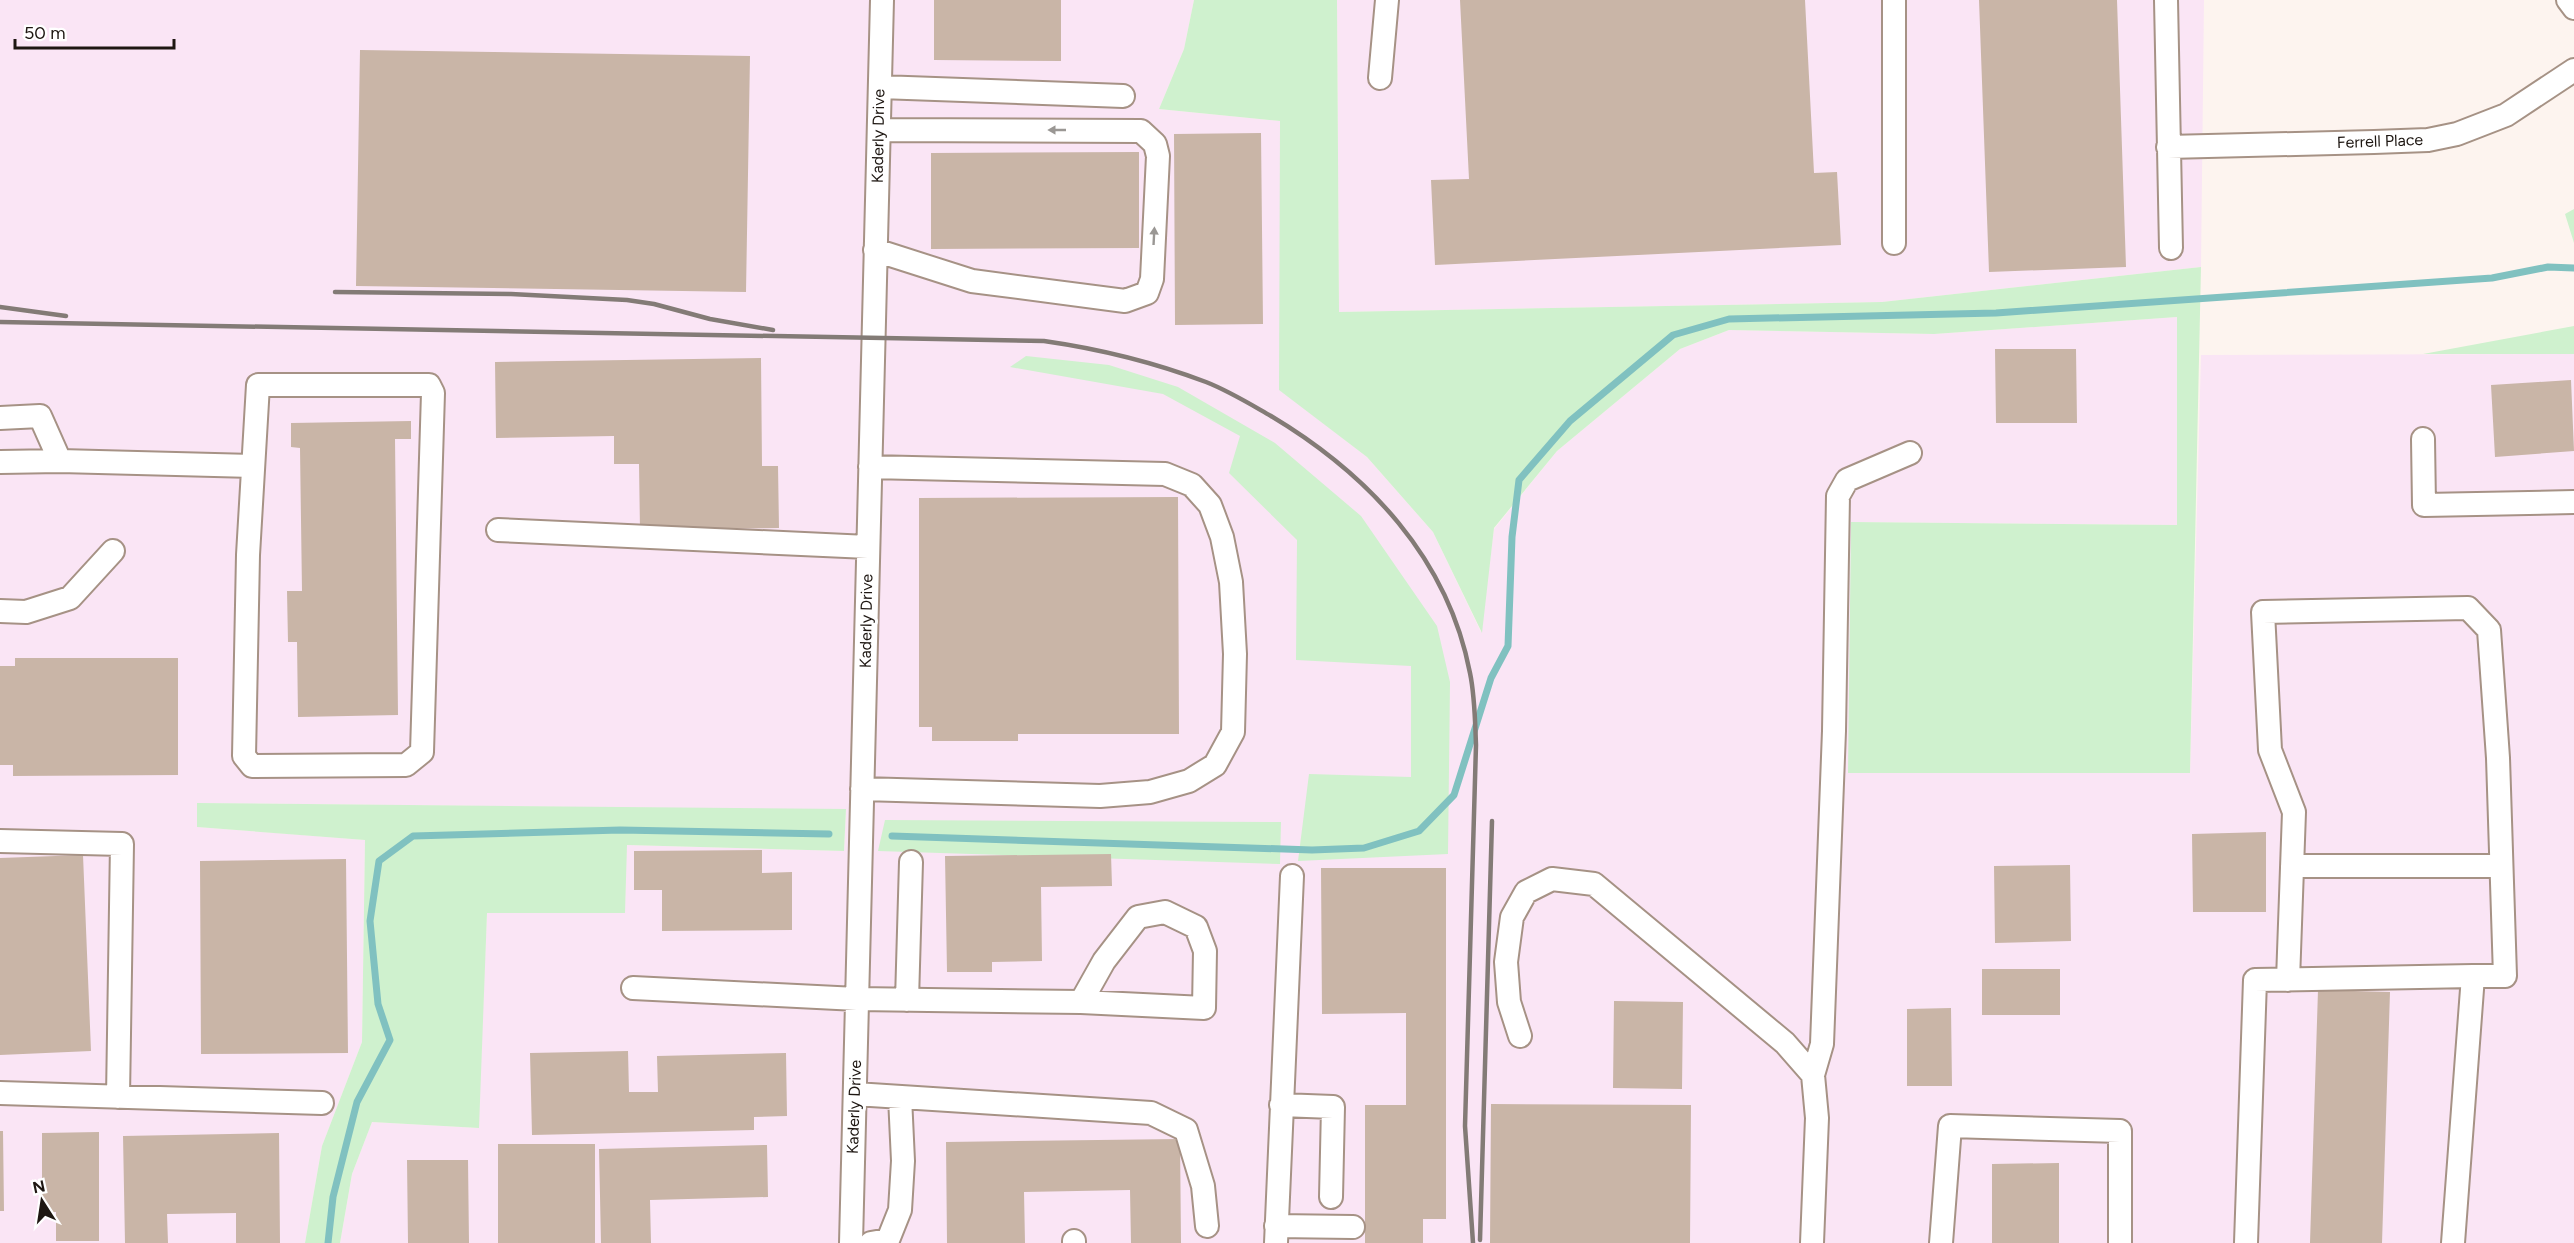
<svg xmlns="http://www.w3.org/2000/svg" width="2574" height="1243" viewBox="0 0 2574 1243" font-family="Figtree,sans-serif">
  <rect width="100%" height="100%" fill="#fdf4ef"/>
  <!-- industrial -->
  <path fill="#fae5f5" d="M0,0h1194l-10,49 -25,60 121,12v269l87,67 66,75 48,100 13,-103 63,-78 123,-102 49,-19 205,4 243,-17v208l-326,-3 339,251 11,-418 373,-1v889h-2234l12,-69 20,-52 106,6 9,-215h138l1,-68 218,6 2,-41 -648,-7v24l167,13 -3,202 -40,104 -17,97h-305z
    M1337,0h867l-3,267 -319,35 -543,10z"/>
  <!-- green -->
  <path fill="#cff1ce" d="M1194,0h143l2,312 543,-10 319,-35 -11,506h-342l3,-251 326,3v-208l-243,17 -205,-4 -49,19 -123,102 -63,77 -12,105 -49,-101 -66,-75 -88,-67 1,-269 -121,-12 25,-60z
    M2574,209v34l-9,-29z
    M2574,326v28h-151z
    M1026,356l83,9 69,22 97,56 86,73 76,110 13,56 -2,172 -150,7 11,-87 102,3v-111l-115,-6 1,-120 -68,-67 11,-37 -77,-42 -153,-27z
    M197,803l649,6 -2,42 -217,-6 -2,68h-138l-8,215 -107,-6 -20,52 -12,69h-35l17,-97 40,-104 3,-202 -168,-13z
    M885,820l396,2 -1,42 -402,-13z"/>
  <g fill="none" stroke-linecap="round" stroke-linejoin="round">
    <!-- stream -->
    <path stroke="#80c1c0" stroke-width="7" d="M892,836l420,14 52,-2 55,-17 35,-36 37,-117 17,-32 4,-109 7,-57 51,-59 103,-86 56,-16 267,-6 496,-35 56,-11 26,1
      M328,1243l5,-46 24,-95 33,-62 -12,-36 -8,-83 9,-60 34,-25 207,-6 209,4"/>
  </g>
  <!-- building -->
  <path fill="#c9b5a7" d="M934,0h127v61l-127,-1z
    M1460,0h345l9,173 23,-1 4,73 -406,20 -4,-85 38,-1z
    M1979,0h138l9,267 -137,5z
    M360,50l390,6 -4,236 -390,-6z
    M1261,133l2,191 -88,1 -1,-191z
    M1139,152v96l-208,1v-96z
    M1995,349h81l1,74h-81z
    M761,358l1,108h16l1,62 -139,2 -1,-66h-25v-28l-118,2 -1,-76z
    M2571,380l3,71 -79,6 -4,-72z
    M411,421v18h-16l3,276 -100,2 -1,-75h-9l-1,-51h15l-2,-143 -9,-1v-24z
    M1178,497l1,237h-161v7h-86v-14h-13v-229z
    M15,658h163v117l-165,1v-11h-13v-99h15z
    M2266,832v80h-73l-1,-78z
    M762,850v23l30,-1v58l-130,1v-41h-28v-39z
    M1111,854l1,32 -71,1 1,74 -50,1v10h-45l-2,-116z
    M83,855l8,196 -91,4v-197z
    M346,859l2,194 -147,1 -1,-193z
    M2070,865l1,76 -76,2 -1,-77z
    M1321,868h125v351h-23v24h-58v-138h41v-92l-84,1z
    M1982,969h78v46h-78z
    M2318,990l72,2 -8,251h-72z
    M1614,1001l69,1 -1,87 -69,-1z
    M1951,1008l1,78h-45v-77z
    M628,1051l1,41h29l-1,-36 129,-3 1,63 -33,1v13l-222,5 -2,-82z
    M1491,1104l200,1 -1,138h-200z
    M0,1131h3l1,80h-4z
    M99,1132v109h-43v-29h-14v-79z
    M279,1133l1,110h-44v-30l-69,1 1,29h-43l-2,-107z
    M1180,1139l1,104h-50l-1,-53 -106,2 1,51h-78l-1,-101z
    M498,1144h97v99h-97z
    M767,1145l1,52 -118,3 1,43h-50l-2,-94z
    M407,1160h61l1,83h-61z
    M2059,1163v80h-67v-79z"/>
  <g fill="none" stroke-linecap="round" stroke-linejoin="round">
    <defs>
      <path id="minor" d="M2166,0l5,248
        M2568,0l6,8
        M1380,78l7,-78
        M880,87l243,9
        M2168,147l206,-5 54,-2 29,-6 49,-19 68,-45
        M1894,243v-243
        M875,250l97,31 153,20 22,-8 5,-14 6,-123 -3,-12 -14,-13 -262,-1
        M258,385h171l4,8 -11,359 -16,13 -154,1 -8,-10 4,-201z
        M0,418l40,-2 20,45
        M2423,439l1,66 150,-3
        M0,462l60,-1 193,5
        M498,530l370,17
        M0,611l26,1 44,-14 43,-47
        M862,789l238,7 50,-4 39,-11 26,-16 18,-33 2,-78 -4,-72 -9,-45 -12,-32 -18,-20 -27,-11 -295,-7
        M0,841l122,3 -4,253
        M2292,866h209
        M2288,980l6,-168 -24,-62 -7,-138 205,-4 21,22 9,128 7,218h-32
        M633,988l224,11 224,3 23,-41 34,-44 27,-5 31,15 9,24 -1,57 -123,-6
        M907,1000l4,-138
        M1520,1036l-11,-34 -3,-40 6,-45 14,-25 26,-13 42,5 191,159 28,32 4,43 -5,125
        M1813,1075l9,-31 12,-313 4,-235 9,-16 63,-27
        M0,1093l322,10
        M855,1094l296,19 35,17 17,56 4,40
        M1281,1105l52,2 -2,90
        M1276,1226l77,1
        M851,1243l31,-1243
        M871,1243l17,-3 12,-30 3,-49 -3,-64
        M1074,1243v-2
        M1276,1243l16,-367
        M1941,1243l9,-117 170,5v112
        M2246,1243l9,-263 218,-4 -20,267"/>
    </defs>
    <!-- minor casing -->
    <use href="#minor" stroke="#a69285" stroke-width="26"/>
    <!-- minor -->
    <use href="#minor" stroke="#fff" stroke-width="22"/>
    <!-- rail -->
    <path stroke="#837b76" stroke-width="4.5" d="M335,292l176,2 116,6 27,4 56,15 63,11
      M0,307l66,9
      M0,322l1044,19c56,8 109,21 162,41 23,9 44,22 65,34 97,58 177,142 199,257 5,24 5,48 6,72l-11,381 8,117
      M1480,1240l12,-419"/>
  </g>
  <!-- one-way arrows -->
  <defs><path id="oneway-solid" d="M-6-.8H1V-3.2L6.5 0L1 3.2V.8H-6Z" transform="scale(1.5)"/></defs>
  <g fill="#9a9794">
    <use href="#oneway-solid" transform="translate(1057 130) rotate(-180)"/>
    <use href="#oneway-solid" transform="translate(1154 236) rotate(-87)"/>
  </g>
  <g text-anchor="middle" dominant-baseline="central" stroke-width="6" stroke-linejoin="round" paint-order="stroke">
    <!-- street labels -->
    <g font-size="16" fill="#1e1712" stroke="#fff">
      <text transform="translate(878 136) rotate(-89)">Kaderly Drive</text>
      <text transform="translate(2380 141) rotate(-2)">Ferrell Place</text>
      <text transform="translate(866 621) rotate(-89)">Kaderly Drive</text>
      <text transform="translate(854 1107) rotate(-88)">Kaderly Drive</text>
    </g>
  </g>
  <!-- north arrow -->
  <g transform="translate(42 1201) rotate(348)" stroke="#ffffff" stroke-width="4.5" paint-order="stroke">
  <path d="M0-4.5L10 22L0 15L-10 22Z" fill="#1e1712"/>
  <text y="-9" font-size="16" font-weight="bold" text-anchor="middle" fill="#1e1712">N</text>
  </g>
  <!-- scale -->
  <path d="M15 39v9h159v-9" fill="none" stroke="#1e1712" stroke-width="3"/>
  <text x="24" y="39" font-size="18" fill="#1e1712" stroke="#ffffff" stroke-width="4.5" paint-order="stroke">50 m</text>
</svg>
